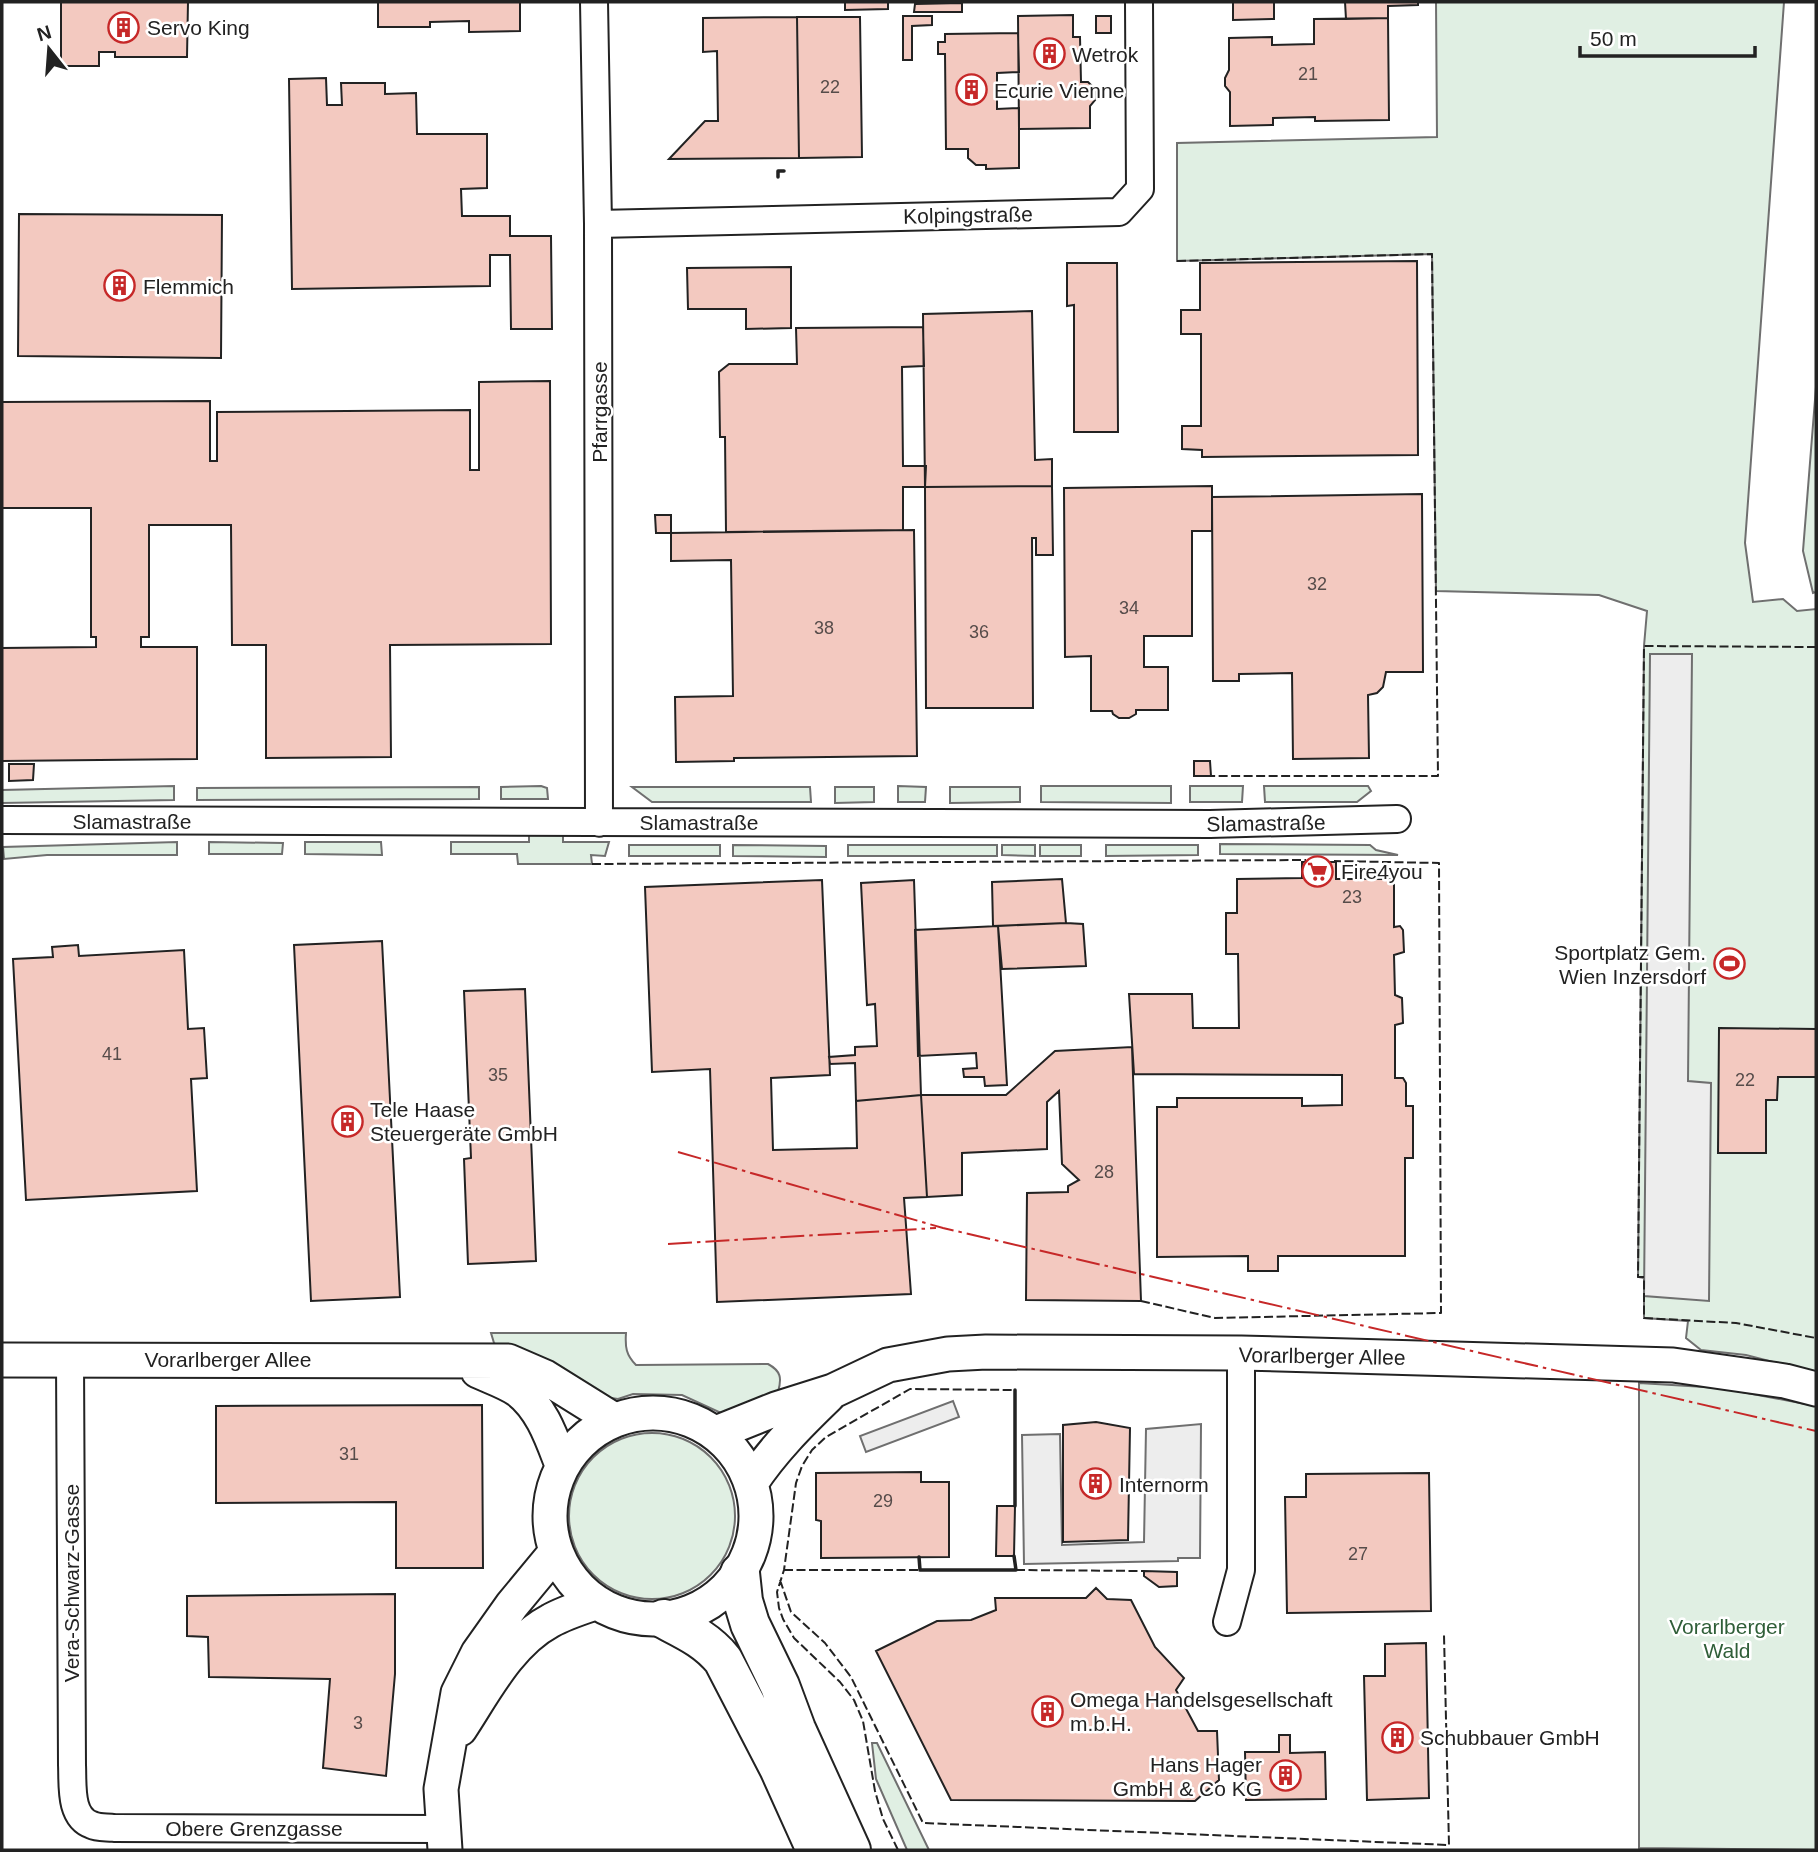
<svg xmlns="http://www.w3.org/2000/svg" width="1818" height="1852" viewBox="0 0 1818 1852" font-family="Helvetica,sans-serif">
  <rect width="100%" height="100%" fill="#fff"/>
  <!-- green -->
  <path fill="#e0efe3" stroke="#6f6f6f" stroke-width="2" d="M1436,2h348l-39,541 8,59 30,-3 14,12 19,-2v764l-70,-18 -45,-5 -15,-12 2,-17 -44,-3v-40l-6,-1 6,-631 3,-35 -48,-16 -163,-4 -4,-337 -255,7v-118l260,-6z
    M1816,387v205l-3,1 -10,-42z
    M174,786v14l-172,3v-13z
    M541,786l6,2 1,11h-47v-12z
    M898,786l28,1 -1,15h-27z
    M1041,786h130v17l-130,-1z
    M1190,786h53l-1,16h-52z
    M1264,786h104l3,5 -14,11h-92z
    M479,787v12l-282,1v-12z
    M632,787h178l1,15h-159z
    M835,787h39v15l-39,1z
    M950,787h70v15l-70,1z
    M563,833v9h46l-4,14 -14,-1 1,9h-74l-1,-10h-66v-12h78v-8z
    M177,842v13h-130l-43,4 -1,-12z
    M209,842l74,1 -1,11h-73z
    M305,842h76l1,13 -77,-1z
    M1220,844l150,1 6,5 22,5 -178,-1z
    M629,845h91v11h-91z
    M733,845l93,1v11l-93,-1z
    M848,845h149v11h-149z
    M1002,845h33v11l-33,-1z
    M1040,845h41v11h-41z
    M1106,845h92v10l-92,1z
    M491,1333h135c-1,14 0,22 10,32l132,-1c13,7 14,14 10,28l-42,20 -15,1 -39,-18 -49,-1 -15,5 -21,-3 -97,-48 -6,-5z
    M1639,1383l82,5 95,18v444l-177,-2z
    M569 1516a83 83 0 1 1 166 0a83 83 0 1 1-166 0Z
    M872,1743h5l52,107h-22l-31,-71z"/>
  <!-- parking -->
  <path fill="#ededed" stroke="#6f6f6f" stroke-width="2" d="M1650,654h42l-4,427 23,2 -2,218 -65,-5z
    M953,1401l6,16 -93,35 -6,-16z
    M1201,1424l-1,134h-22v3l-154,3 -2,-129 38,-1 2,111 82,-3 2,-113z"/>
  <!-- building -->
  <path fill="#f3c9c0" stroke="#222" stroke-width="2" d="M61,2h127l-1,55h-72v-5h-16v14h-38z
    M378,2h142v29l-51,1v-11l-39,1v5h-52z
    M845,2h43v7l-43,1z
    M1233,2h41v17l-41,1z
    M1345,2h73v3l-30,1v12l-42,1z
    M962,3v9h-48l1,-8z
    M1073,15v22h7l1,45h7l8,8v9l-6,7v22l-71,1 -1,-113z
    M903,16h29v9l-20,1v34h-9z
    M1096,16h15v17h-15z
    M797,17h63l2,140 -63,1z
    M797,17l2,141 -130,1 36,-38h13l-1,-70 -14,1v-34z
    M1388,18l1,102 -74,1v-4l-42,1v7l-43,1v-34l-5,-6v-8l4,-8v-32l43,-1v8l42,-1v-25z
    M1018,33l1,39 -22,1v36l22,-1v60l-33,1v-4h-10l-8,-7v-9h-22l-1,-95h-7v-12h7v-8z
    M326,78l1,27h15l-1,-22h44v11l31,-1 1,41h70v54l-26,1 1,27h48v20h41l1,93h-41l-1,-74h-20v31l-198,3 -3,-210z
    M19,214l203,1 -1,143 -203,-2z
    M1417,261l1,194 -216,2v-7l-20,-1v-23h19v-92h-20v-24h19v-47z
    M1067,263h50l1,169h-44v-127l-7,1z
    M791,267v61l-45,1v-20h-58l-1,-41z
    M1032,311l3,149 17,-1v27l-127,1 -2,-173z
    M923,327l1,39 -22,1 1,99h23l-1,21h-22v43l-177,2 -1,-95h-5l-1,-65 10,-8h68l-1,-36z
    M550,381l1,263 -161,1 1,112 -125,1v-113h-34l-1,-120h-82v112h-8v10h56v112l-195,2v-113l94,-1v-10h-5v-129h-89v-106l208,-1v60h7v-49l253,-2v60h9v-88z
    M1052,486l1,69h-17v-17h-4l1,170h-107l-1,-221z
    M1212,486v45h-20v105h-48v31h24v43h-32v4l-7,4h-10l-6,-4 -1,-3h-21v-55l-26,1 -1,-169z
    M1422,494l1,178h-37l-3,15 -6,6 -9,2 1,63 -76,1 -1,-86 -53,1v7h-26l-1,-184z
    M655,515h16v18h-15z
    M914,530l3,226 -183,2v3l-58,1 -1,-65 58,-1 -2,-136 -60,1v-28z
    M1194,761h16l1,15h-17z
    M9,764h25l-1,16 -24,1z
    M1302,862h34v17h58v48l6,-1 3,4 1,22 -10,3 1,40 7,3 1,25 -8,2v53h8l3,5v23h7v52h-8v98h-127v15h-30v-15l-91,1v-150h20v-9h125v8l40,-1v-30l-208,-1 -5,-80h63l1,34h46l-1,-74h-12v-41h11v-34l65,-1z
    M1062,879l4,44 -73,3 -1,-44z
    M822,880l8,195 -59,3 2,72 84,-2 -1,-47 65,-6 6,102 -23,1 7,96 -194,8 -7,-233 -58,3 -7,-185z
    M914,880l7,215 -65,6 -1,-38 -25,1 -1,-7 26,-2v-8l22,-1 -2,-42 -8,1 -6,-122z
    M1066,923l17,1 3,42 -84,3 -4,-43z
    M998,926l9,159 -22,1 -1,-9h-20l-1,-8 14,-1 -1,-15 -58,3 -3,-126z
    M382,941l18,356 -89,4 -17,-356z
    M78,945l1,11 105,-6 4,79 16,-1 3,50 -16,1 6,112 -171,9 -13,-241 40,-2 -1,-10z
    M525,989l11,272 -68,3 -4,-105 7,-1 -7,-167z
    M1719,1028l97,1v48h-38l-1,23h-11v53h-48z
    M1132,1047l9,254 -115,-1 1,-107 41,-1v-6l11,-6 -17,-16 -3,-73 -12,11v47l-85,4v42l-35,2 -6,-102h85l49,-44z
    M482,1405l1,163h-87v-66l-180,1v-97z
    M1096,1422l34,6 -2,112 -65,2v-117z
    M921,1472v10h28v75l-128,1v-37l-5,-1v-47z
    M1429,1473l2,138 -144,2 -2,-116h21v-23z
    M997,1506h18l-1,50h-18z
    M1144,1571l33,1v14l-18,1 -15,-11z
    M1096,1588l11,11 24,1 24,47 29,31 -8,12 22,41h19l2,49 -24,21 -244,-1 -75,-149 61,-30 34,-1 25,-10 -1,-12h91z
    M395,1594v80l-9,102 -63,-8 7,-89 -121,-2 -1,-40 -21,-1v-40z
    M1426,1643l3,155 -62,2 -3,-124h21v-32z
    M1279,1735h11v18l35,-1 1,47 -80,1 -1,-48h34z"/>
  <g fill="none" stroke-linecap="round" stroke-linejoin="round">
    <defs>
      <path id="minor" d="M594,2l4,222 1,599
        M598,224l521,-12 21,-23 -1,-187
        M2,820l1208,4 187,-5
        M70,1359l2,406c1,19 -3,52 20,60 6,3 15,2 22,3l328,1
        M1227,1622l14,-52v-217"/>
      <path id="major" d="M2,1360l506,1 37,16 69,43
        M478,1371c13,6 28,11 40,19 24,18 34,49 44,75
        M550 1516a103 103 0 1 1 206 0a103 103 0 1 1-206 0Z
        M716,1433l60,-24 57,-18 55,-26 60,-11 38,-2 255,1 432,12 112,16 31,8
        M751,1483c22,-33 48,-59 77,-87
        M460,1729c25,-38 49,-86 90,-108 14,-8 30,-13 45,-18
        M445,1850l-4,-61 17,-96 20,-40 34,-48 43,-52"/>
      <path id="highway" d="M740,1573l3,28 7,23 30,62 16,43 55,121
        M664,1619c23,12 43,21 59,41l56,108 37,82"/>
    </defs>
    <!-- minor casing -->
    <use href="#minor" stroke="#222" stroke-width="30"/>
    <!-- major casing -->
    <use href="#major" stroke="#222" stroke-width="37"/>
    <!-- highway casing -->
    <use href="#highway" stroke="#222" stroke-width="42"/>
    <!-- minor -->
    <use href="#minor" stroke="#fff" stroke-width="26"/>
    <!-- major -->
    <use href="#major" stroke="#fff" stroke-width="33"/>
    <!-- highway -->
    <use href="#highway" stroke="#fff" stroke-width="38"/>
    <!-- fence -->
    <path stroke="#222" stroke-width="2" stroke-dasharray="9 3.5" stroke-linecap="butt" d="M1177,261l255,-7 6,522h-227
      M1816,647l-172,-1 -6,631h6v41l92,5 80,15
      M592,864l714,-4
      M1141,1301l74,17 226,-5 -2,-450 -105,-2
      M784,1570h136
      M1016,1570l128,1
      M780,1580l11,32 34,31 26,34 72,146 526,22 -5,-210
      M898,1850l-15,-31 -8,-28 -12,-70 -9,-21 -14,-18 -46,-44 -11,-19 -4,-11 -2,-16 7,-22 12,-87 6,-17 10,-16 14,-13 84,-48 105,1"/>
    <!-- wall -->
    <path stroke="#222" stroke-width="3.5" d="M778,177v-6h6
      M1015,1390v116
      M919,1557l1,13h96l-2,-14"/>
    <!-- power -->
    <path stroke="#c62828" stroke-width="2" stroke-dasharray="24 5 3.5 5" stroke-linecap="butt" d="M678,1152l265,76 873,203
      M668,1244l268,-16"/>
  </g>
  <!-- icons -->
  <defs>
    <symbol id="building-ring" viewBox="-11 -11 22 22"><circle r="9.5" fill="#fff" stroke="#c62828" stroke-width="1.5"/><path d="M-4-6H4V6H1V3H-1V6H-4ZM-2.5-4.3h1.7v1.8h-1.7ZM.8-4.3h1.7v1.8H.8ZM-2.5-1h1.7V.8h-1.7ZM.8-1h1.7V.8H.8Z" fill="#c62828"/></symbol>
    <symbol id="supermarket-ring" viewBox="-11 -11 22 22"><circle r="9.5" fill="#fff" stroke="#c62828" stroke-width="1.5"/><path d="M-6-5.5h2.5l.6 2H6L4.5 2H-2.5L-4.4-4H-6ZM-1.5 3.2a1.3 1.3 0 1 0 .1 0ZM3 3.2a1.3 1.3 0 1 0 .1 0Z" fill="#c62828"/></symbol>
    <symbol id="stadium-ring" viewBox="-11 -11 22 22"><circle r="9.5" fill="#fff" stroke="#c62828" stroke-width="1.5"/><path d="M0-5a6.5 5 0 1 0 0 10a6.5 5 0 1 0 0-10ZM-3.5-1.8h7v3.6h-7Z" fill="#c62828"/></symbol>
  </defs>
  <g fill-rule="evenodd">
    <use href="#building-ring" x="106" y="10" width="35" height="35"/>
    <use href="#building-ring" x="1032" y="36" width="35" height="35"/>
    <use href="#building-ring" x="954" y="72" width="35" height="35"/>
    <use href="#building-ring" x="102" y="268" width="35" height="35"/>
    <use href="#supermarket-ring" x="1300" y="854" width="35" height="35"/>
    <use href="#stadium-ring" x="1712" y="946" width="35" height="35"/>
    <use href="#building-ring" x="330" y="1104" width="35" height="35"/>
    <use href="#building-ring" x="1078" y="1466" width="35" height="35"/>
    <use href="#building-ring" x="1030" y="1694" width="35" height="35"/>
    <use href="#building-ring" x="1380" y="1720" width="35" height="35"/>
    <use href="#building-ring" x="1268" y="1758" width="35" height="35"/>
  </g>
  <g text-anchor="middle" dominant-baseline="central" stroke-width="5" stroke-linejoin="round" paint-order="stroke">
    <!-- number labels -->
    <g font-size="18" fill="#564c4a">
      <text x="1308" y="74">21</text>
      <text x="830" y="87">22</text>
      <text x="1317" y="584">32</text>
      <text x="1129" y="608">34</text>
      <text x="824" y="628">38</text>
      <text x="979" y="632">36</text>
      <text x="1352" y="897">23</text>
      <text x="112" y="1054">41</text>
      <text x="498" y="1075">35</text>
      <text x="1745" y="1080">22</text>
      <text x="1104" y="1172">28</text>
      <text x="349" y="1454">31</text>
      <text x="883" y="1501">29</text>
      <text x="1358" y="1554">27</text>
      <text x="358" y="1723">3</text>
    </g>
    <!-- poi labels -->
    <g font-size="21" fill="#222" stroke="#fff" text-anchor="start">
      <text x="147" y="27">Servo King</text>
      <text x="1072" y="54">Wetrok</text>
      <text x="994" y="90">Ecurie Vienne</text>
      <text x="143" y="286">Flemmich</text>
      <text x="1341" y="871">Fire4you</text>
      <text x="1706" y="952" text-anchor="end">Sportplatz Gem.<tspan x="1706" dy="24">Wien Inzersdorf</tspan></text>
      <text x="370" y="1109">Tele Haase<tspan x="370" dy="24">Steuergeräte GmbH</tspan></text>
      <text x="1119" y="1484">Internorm</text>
      <text x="1070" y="1699">Omega Handelsgesellschaft<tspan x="1070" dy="24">m.b.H.</tspan></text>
      <text x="1420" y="1737">Schubbauer GmbH</text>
      <text x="1262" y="1764" text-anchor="end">Hans Hager<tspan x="1262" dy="24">GmbH &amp; Co KG</tspan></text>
    </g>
    <!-- street labels -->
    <g font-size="21" fill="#222" stroke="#fff">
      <text transform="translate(968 215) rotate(-1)">Kolpingstraße</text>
      <text transform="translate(599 412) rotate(-90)">Pfarrgasse</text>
      <text x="132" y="821">Slamastraße</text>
      <text x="699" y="822">Slamastraße</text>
      <text transform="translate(1266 823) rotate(-1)">Slamastraße</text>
      <text transform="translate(1322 1356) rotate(1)">Vorarlberger Allee</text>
      <text x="228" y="1359">Vorarlberger Allee</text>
      <text transform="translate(71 1583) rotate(-90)">Vera-Schwarz-Gasse</text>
      <text x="254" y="1828">Obere Grenzgasse</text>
    </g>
    <!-- park labels -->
    <g font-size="21" fill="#2f5e38" stroke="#fff">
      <text x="1727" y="1626">Vorarlberger<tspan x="1727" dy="24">Wald</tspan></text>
    </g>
  </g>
  <!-- border -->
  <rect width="1818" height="1852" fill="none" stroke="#222222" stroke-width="7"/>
  <!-- north arrow -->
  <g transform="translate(49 49) rotate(343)" stroke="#ffffff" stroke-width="5" paint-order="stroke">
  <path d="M0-5L12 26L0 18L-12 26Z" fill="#222222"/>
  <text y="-10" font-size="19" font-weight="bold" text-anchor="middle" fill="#222222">N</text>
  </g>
  <!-- scale -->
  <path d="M1580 46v10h175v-10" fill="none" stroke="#222222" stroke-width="3.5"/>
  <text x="1590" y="46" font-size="21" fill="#222222" stroke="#ffffff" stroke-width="5" paint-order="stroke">50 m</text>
</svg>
